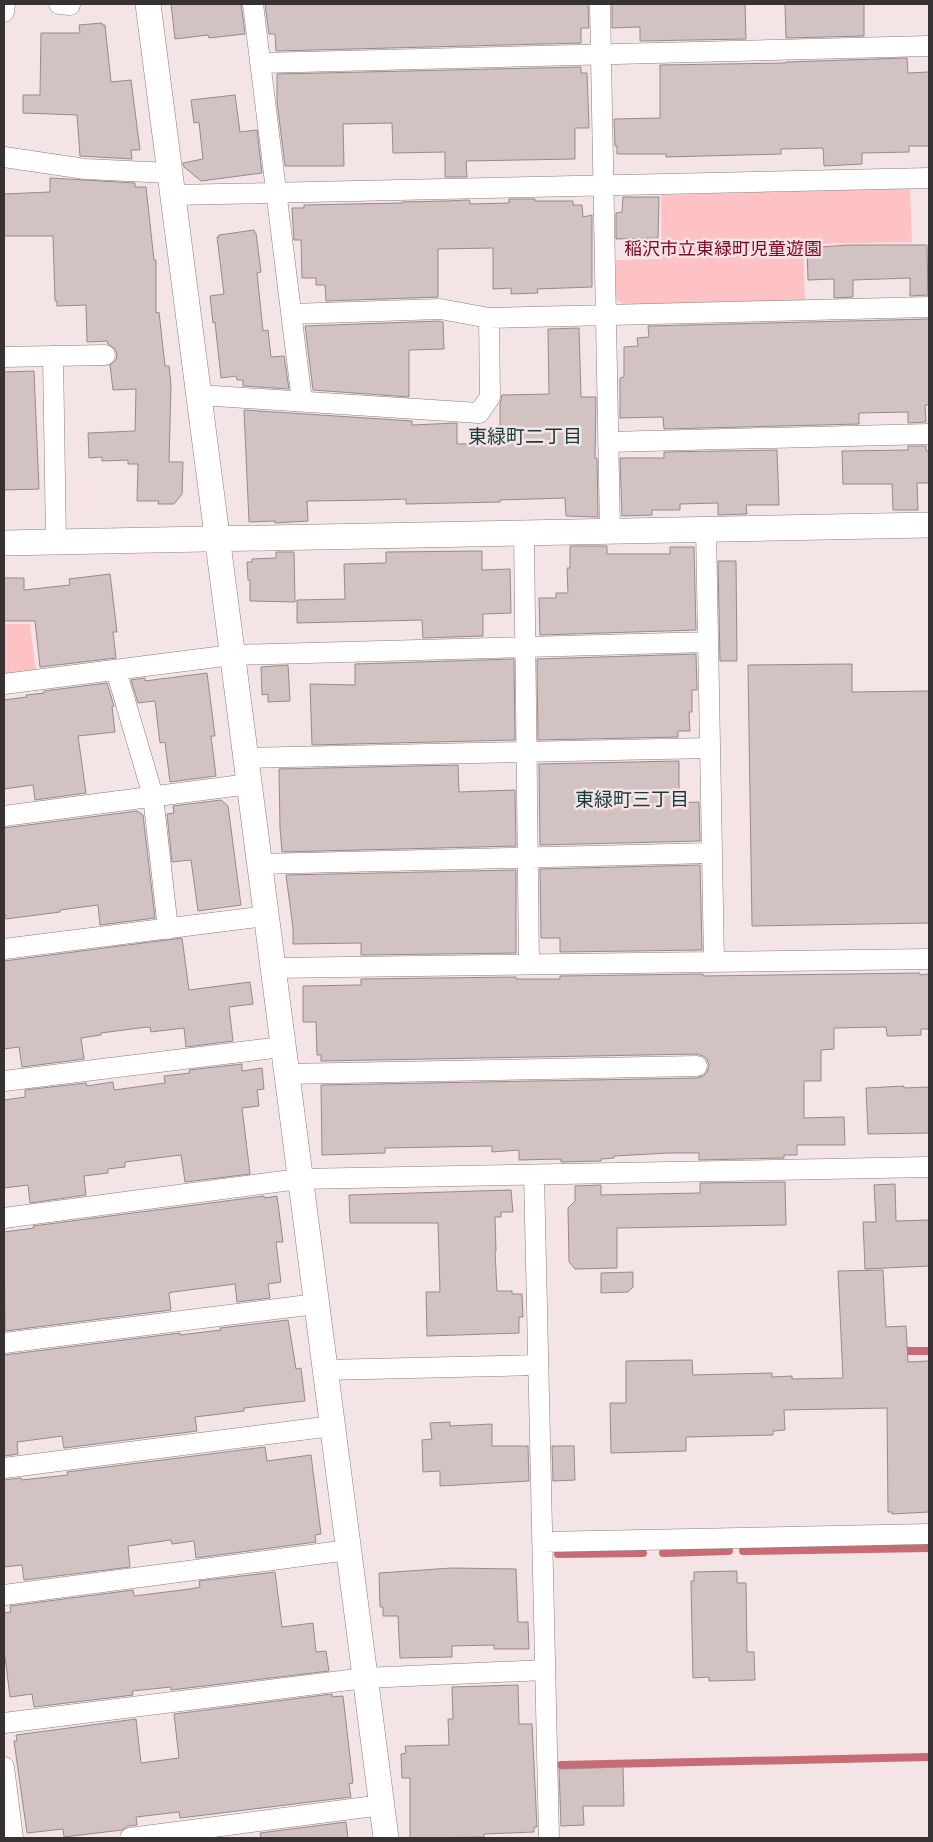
<svg xmlns="http://www.w3.org/2000/svg" width="933" height="1842" viewBox="0 0 933 1842" font-family="'Source Sans 3','Noto Sans JP',sans-serif">
  <rect width="100%" height="100%" fill="#f5e4e5"/>
  <!-- green -->
  <path fill="#fec1c4" d="M910,188l2,54 -109,2 2,58 -179,5 -10,-8v-39l46,-1 -1,-64z
    M4,624h26l6,47 -32,4z"/>
  <g fill="none" stroke-linecap="round" stroke-linejoin="round">
    <!-- stream -->
    <path stroke="#c76c74" stroke-width="8" d="M899,1351h30
      M743,1551l186,-3
      M663,1553l66,-2
      M558,1554l85,-1
      M561,1765l368,-8"/>
  </g>
  <!-- building -->
  <path fill="#d2c2c2" stroke="#99898a" d="M171,4h70l4,30 -36,4 -1,-3 -33,4z
    M265,4h323l1,24h-8v15l-305,8 -1,-17h-6z
    M612,4h133l1,35 -106,2v-14l-28,1z
    M785,4h79v32l-78,2z
    M102,23v2h3l6,57 20,-2 9,70h-9l1,9 -52,-3 -3,-41 -54,-2v-18h17l1,-62h39l-1,-8z
    M907,58l1,15 21,-1v74h-20v6l-47,1v11l-38,2 -1,-18 -42,1v5l-115,3v-3h-49v-8h-2l-1,-27 46,-1v-53l126,-2v-1z
    M581,67v6h6l2,55h-14v31l-109,2 1,16h-22v-25l-52,1 -1,-30 -49,1 1,42h-59l-8,-64v-28z
    M235,95l5,37 17,-2 5,43 -61,8 -17,-14 -1,-4 20,-4 -4,-37 -5,1 -3,-23z
    M50,178l85,5v4h11l8,73h2v53l3,-1 6,54h4l2,19 -2,77h14l-1,32 -8,10h-16l1,-3h-22l1,-37h-10v-4l-26,1v-4l-13,1 -1,-25 47,-2 1,-42 -23,1 -3,-25 6,-5 1,-6 -2,-5 -7,-5 -1,-3 -20,1 -1,-37 -29,1v-5h-2l-2,-65h-49v-42l46,-2z
    M623,197h36l-1,41 -42,1v-26l6,-1z
    M509,199h26v2h38v4h9l1,12 9,-2v72l-55,2 1,4 -27,1v-6l-18,1v-41l-55,1v48l-112,4 -1,-16h-9v-7h-14l-1,-38h-7l-2,-32h12v-3l98,-2v-1l44,-1 22,-1 2,1v3l39,-1z
    M254,230l1,4 1,-1 5,39 -4,1 6,58 5,-1 3,27 13,-1 5,33 -46,-3v-6h-6l-1,-4 -15,2 -6,-56 -2,1 -3,-27 14,-2 -7,-57h2v-2z
    M848,245h79l1,50 -18,1v-18l-57,2v17l-19,1v-19l-26,1 -1,-32z
    M929,319v86h-4l1,17 -18,1v-11l-49,1v11l-195,5 -1,-12 -43,1v-40l4,-1v-30l14,-1 -1,-8 12,-1 -1,-11z
    M439,321l4,1 1,27 -35,1v47l-96,-7 -8,-64z
    M579,328l2,69h15l-1,61h2l1,59 -32,-1 -1,-18 -65,2v2l-94,2v-5l-27,1 -72,1 1,20 -33,2v-2l-26,1 -5,-112 168,11v4l45,-2v21l43,-1v-39l2,-9 47,-1 -1,-65z
    M34,371l5,118 -35,1v-118z
    M908,446h18v5h3v32h-12l1,27h-25l-1,-26h-49l-1,-33 66,-1z
    M777,450l2,55h-33l1,9 -29,1v-12l-38,1v6h-28v5l-30,1 -2,-58h44v-6z
    M570,546h37v8h63v-7h24l2,83 -156,5 -1,-37h17v-5h12l-1,-25h3z
    M482,551v19l28,-1 1,44 -28,1v22l-60,2 -1,-18 -125,3v-23l48,-1 -1,-35 42,-1v-11z
    M276,552h18l1,50 -45,-1v-21h-2l-1,-18h5v-3l24,-1z
    M718,561h18l1,100h-17z
    M110,574l7,58h-4l3,26 -76,9 -5,-46h-31v-43h20v12l46,-5 -1,-6z
    M696,654l1,36h-5v22h-3l1,19h-12v6l-140,3 -1,-81z
    M514,659l1,81 -203,5 -2,-61 45,1v-21z
    M852,664v28l77,-1v232l-177,3 -4,-261z
    M288,665l2,36 -22,1v-8l-6,1 -1,-28z
    M207,673l8,63h-4l5,40 -46,6 -5,-40 -5,1 -5,-42 -17,2 -7,-23 14,-2v3z
    M107,683l7,23 -2,1 3,25 -37,4 8,57 -51,7 -2,-15 -29,4v-89l23,-3 -1,-2 18,-2v-2z
    M679,761v42l20,-1 1,39 -160,4 -1,-81z
    M458,765l1,27 56,-2 1,56 -234,6 -2,-24 -1,-59z
    M221,800l7,6 13,99 -43,6 -7,-51 -19,2 -5,-48 7,-1 -1,-7z
    M137,811l6,4 12,103 -55,7 -2,-20 -38,5v2l-54,7v-4h-2v-87z
    M700,865l2,85 -142,2v-14h-19l-1,-69z
    M516,870v83l-155,2v-12l-68,1v-16l-7,-53z
    M182,938l7,52 61,-8 3,22 -24,3 4,34 -47,6 -2,-19 -33,4 -1,-5 -11,1 -38,5v2l-20,3 3,21 -62,8 -3,-20 -15,2v-88z
    M920,973v2l9,-1v55h-8v6l-27,1h-7l-1,-9 -52,1v21l-13,1v31h-17v37l40,-1 1,28h-48v10h-13v3l-85,2v-7h-31l-54,3v2l-13,1v2l-40,1v-3l-42,1v-10l-27,2v-6l-107,2v5l-63,2 -1,-70 376,-7 6,-2 4,-4 2,-7 -2,-6 -4,-3 -6,-2 -376,7v-6h-4l-1,-33h-13v-36l58,-1v-6l155,-2v2h44v-3l143,-2v2z
    M242,1064v7l20,-3 2,21 -7,1 2,16 -17,2 8,66 -65,8 -4,-27 -56,7v5l-17,2v4l-24,3 2,19 -56,8 -2,-18 -24,3v-88l21,-3v-7l61,-7 1,3 26,-4 1,8 51,-7 -1,-7 26,-3 -1,-3z
    M904,1086v2l25,-1v46l-61,1 -2,-46z
    M785,1182l1,43 -169,3v40l-42,1 -6,-7 -1,-54 7,-7v-15l26,-1v10l99,-2v-10z
    M895,1184l1,37 33,-1v46l-64,3 -2,-47h13l-2,-37z
    M511,1190l2,22h-12v5h-6l1,34h-1l2,40h15v3h10l1,23h-4v16l-92,3 -1,-44h14l-2,-69h-88l-1,-28z
    M264,1196v2l13,-2 6,46h-7l5,40 -13,2 2,14 -33,4 -2,-18 -62,8 -4,1 2,17 -166,21 -1,-99 30,-4 -1,-2z
    M883,1270l3,57 20,-1 2,36 21,-1v151l-37,2v-2h-4l-1,-104 -103,2 1,20 -12,1v4l-87,2v14l-75,2 -1,-50h16v-42l66,-1 1,15 79,-2v4l20,-1v3l51,-1 -5,-107z
    M633,1272v15l-5,5 -27,1v-20z
    M288,1320l8,49 5,-1 4,33 -61,7v3l-49,6 2,14 -133,17 -2,-12 -45,6 1,12 -14,2v-101l176,-22v2l41,-5 -1,-2z
    M450,1422v4l42,-2v22h36l1,35 -89,5v-15l-17,1 -1,-32 10,-1 -2,-16z
    M552,1446h22l1,34 -22,1z
    M265,1447l2,14 44,-6 10,79 -6,1 1,7 -120,16 -2,-17 -22,3 -1,-4 -43,6 2,21 -106,13 -2,-15 -18,2v-87l17,-2 1,2 46,-5 -1,-3z
    M452,1568l64,1 2,53h10l1,27h-35v-4l-42,1v11l-52,1 -2,-42h-15v-9h-3l-1,-34z
    M737,1571v12h9l1,69h7l1,28 -46,1v-4l-16,1 -2,-97h3v-9z
    M275,1572l7,55 31,-4 3,29 10,-1 3,20 -158,19v-3l-39,4 1,4 -99,12 -2,-13 -22,3 -5,-40h-1v-44l7,-1 -1,-6 123,-16 1,6 56,-7 10,-2 -1,-6z
    M518,1685l1,39h13l5,103h-3v5l-50,2v3l-74,1v-60h-8l-1,-24 5,-1 -1,-7 44,-1 -1,-26h5l-1,-32z
    M332,1694v3l11,-1 10,87 -4,1 2,13 -171,21 -1,-6 -43,5 1,8 -9,1 -6,4 -58,7 -1,-8 -36,4 -13,-92h3l-1,-6 120,-16 5,44 38,-5 -5,-44z
    M623,1767l1,39h-41l1,19 -23,1 -2,-57z
    M346,1822l2,16h-87l-1,-5z"/>
  <g fill="none" stroke-linecap="round" stroke-linejoin="round">
    <defs>
      <path id="minor" d="M59,4l11,1
        M253,4l49,397
        M600,4l10,527
        M4,12l1,-8
        M260,63l669,-17
        M4,157l81,12 85,4
        M173,195l756,-17
        M292,314l148,-5 49,9 440,-11
        M53,356l3,186
        M4,357l101,-2
        M199,395l280,18 11,-16 -1,-79
        M608,442l321,-8
        M706,529l8,432
        M524,533l5,431
        M116,670l37,126 15,133
        M4,684l228,-29 476,-13
        M246,758l464,-10
        M4,816l245,-32
        M259,864l453,-11
        M4,949l262,-33
        M272,968l657,-9
        M286,1074l411,-8
        M4,1081l278,-34
        M534,1175l15,663
        M4,1218l295,-39 630,-12
        M4,1343l312,-39
        M324,1370l214,-5
        M4,1468l328,-42
        M542,1542l387,-8
        M4,1595l344,-45
        M4,1723l361,-45 180,-8
        M4,1767l9,71
        M130,1838l252,-33"/>
      <path id="tertiary" d="M148,4l238,1834
        M4,543l925,-18"/>
    </defs>
    <!-- minor casing -->
    <use href="#minor" stroke="#8b7c7c" stroke-width="21"/>
    <!-- tertiary casing -->
    <use href="#tertiary" stroke="#8b7c7c" stroke-width="26"/>
    <!-- minor -->
    <use href="#minor" stroke="#fff" stroke-width="20"/>
    <!-- tertiary -->
    <use href="#tertiary" stroke="#fff" stroke-width="25"/>
  </g>
  <g text-anchor="middle" dominant-baseline="central" stroke-width="5" stroke-linejoin="round" paint-order="stroke">
    <!-- park labels -->
    <g font-size="18" fill="#7c0626" stroke="#f5e4e5">
      <text x="723" y="249">稲沢市立東緑町児童遊園</text>
    </g>
    <!-- neighbourhood labels -->
    <g font-size="19" fill="#183b3b" stroke="#f5e4e5">
      <text x="525" y="437">東緑町二丁目</text>
      <text x="632" y="800">東緑町三丁目</text>
    </g>
  </g>
  <!-- border -->
  <rect width="933" height="1842" fill="none" stroke="#383132" stroke-width="10"/>
</svg>
